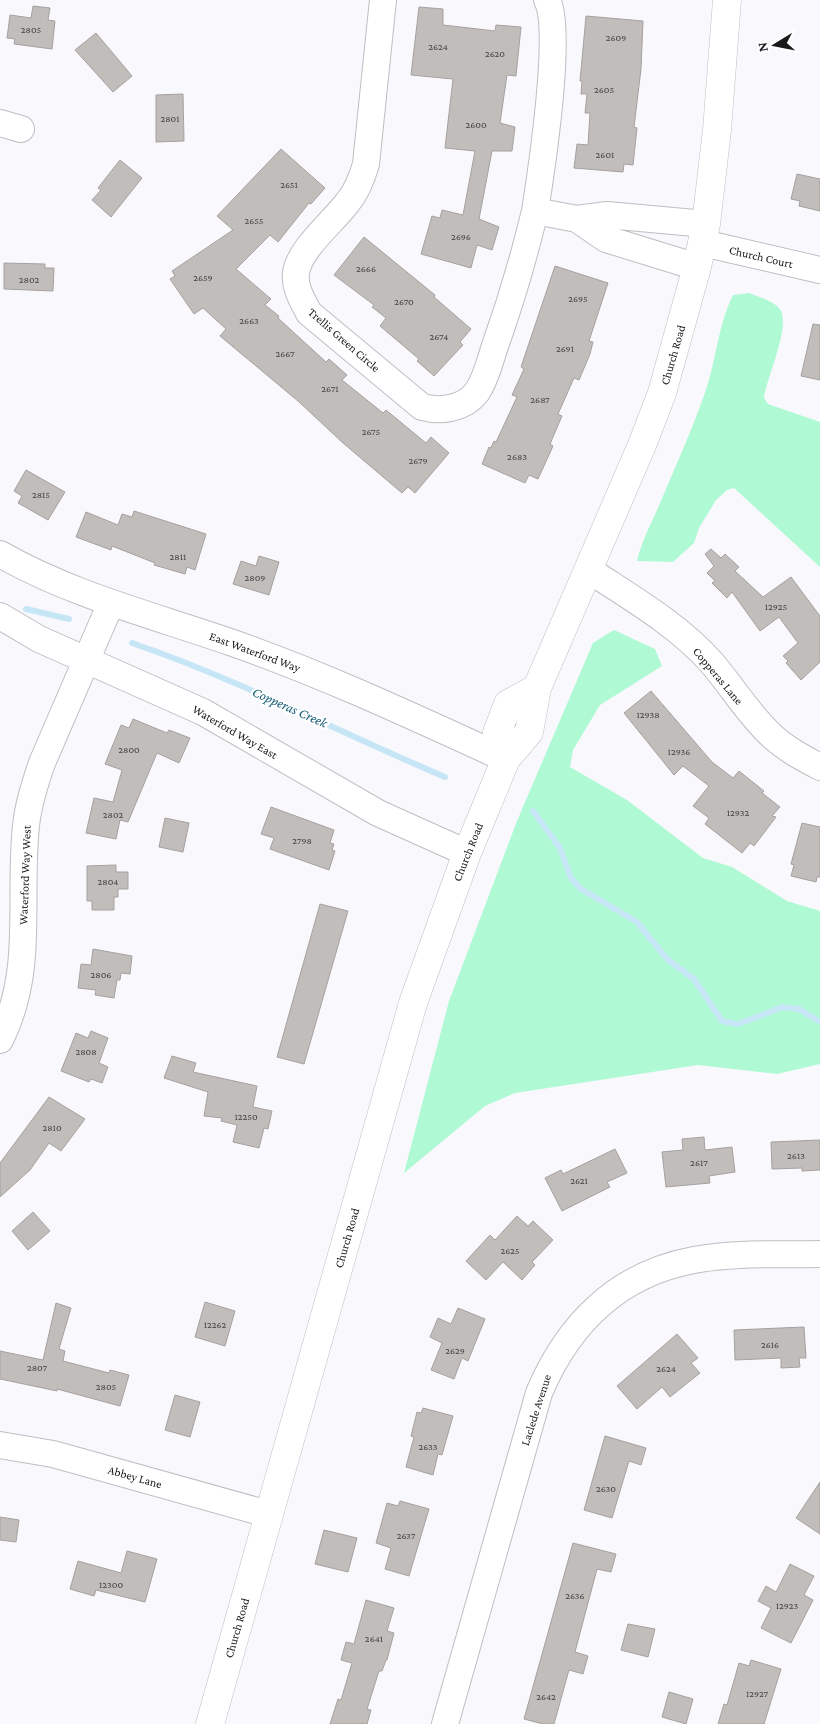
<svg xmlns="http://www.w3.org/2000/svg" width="820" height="1724" viewBox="0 0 820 1724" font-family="'Crimson Pro',serif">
  <rect width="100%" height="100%" fill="#f9f8fd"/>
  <!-- green -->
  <path fill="#affad4" d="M749,293c9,4 22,7 29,14 16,14 -12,71 -14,91l4,6 52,18v145l-86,-79 -7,2 -11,10 -17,28 -5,15 -21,19 -36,-1c5,-21 13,-35 21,-53 15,-36 31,-71 44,-107 14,-34 14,-71 31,-106z
    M614,630l41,19 7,17 -62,39 -27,45 -3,17 57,33 76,58 29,9 55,34 33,10v153l-43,10 -79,-9 -183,28 -30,13 -81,67 45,-172 68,-180 76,-178z"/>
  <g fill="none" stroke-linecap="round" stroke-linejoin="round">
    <!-- stream -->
    <path stroke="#c6e6f6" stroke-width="6" d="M26,609l43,10
      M132,643c108,37 209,90 313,134
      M533,811l27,37 11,30 10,11 56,33 30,37 27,20 28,42 16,3 45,-17 16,2 21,13"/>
  </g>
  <!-- building -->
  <path fill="#c1bdba" stroke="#a6a19f" d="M33,6l17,2 -2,12 7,1 -3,28 -38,-5 1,-5 -8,-1 3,-23 21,3z
    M419,7l24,2v16l52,6 1,-6 25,2 -5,49 -9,-1 -7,48 15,4 -3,24h-20l-13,68 20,8 -7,23 -15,-5 -6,23 -50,-14 11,-38 8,2 2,-8 21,5 12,-64 -30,-3 8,-69 -42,-4z
    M586,16l57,5 -2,48 -7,58 3,1 -4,37 -9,-1 -1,8 -49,-4 3,-24 11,1 2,-32h-5l2,-19h-6l1,-13h-2z
    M96,33l36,43 -19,16 -38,-42z
    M183,94l1,47 -28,1v-47z
    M281,149l44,39 -14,16 -2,-1 -31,39 -8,-7 -34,34 35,30 -6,6 14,11 -1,2 48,44 3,-3 18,16 -5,5 41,33 3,-3 40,33 5,-6 18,16 -34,40 -7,-6 -6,6 -59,-50 -45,-42 -78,-65 6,-7 -23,-21 -9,6 -24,-35 5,-3 -3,-5 61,-41 -16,-14z
    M120,160l22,18 -31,39 -19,-17 9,-10 -3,-2z
    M797,174l23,5v32l-21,-5 1,-5 -9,-2z
    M364,237l71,58 -1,2 37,32 -11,13 3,3 -29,31 -17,-15 2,-2 -39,-33 6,-8 -14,-11 2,-2 -40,-30z
    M4,263l41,1v4h9l-1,23 -49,-2z
    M555,266l53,17 -19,58 4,1 -3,12 -11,26 -5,-2 -16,36 4,2 -12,28 3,2 -15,33 -9,-4 -4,8 -43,-19 7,-17 2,1 3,-7 2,1 21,-45 -5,-2 12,-26 -3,-2z
    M813,324l7,1v55l-19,-4z
    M26,470l39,22 -17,28 -30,-17 4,-7 -8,-5z
    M134,511l72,23 -11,36 -8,-3 -2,7 -31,-9 1,-2 -43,-17 -1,4 -35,-13 10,-25 32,13 4,-11 10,3z
    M711,549l10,9 4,-4 14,13 -4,4 28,26 28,-20 29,39v46l-19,18 -15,-17 2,-2 -5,-5 15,-13 -19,-26 -19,14 -28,-39 -5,6 -15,-15 3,-2 -8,-8 7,-7 -9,-12z
    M259,556l20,6 -10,33 -36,-11 8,-23 15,5z
    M651,691l61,71 21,16 6,-7 25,20 -2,2 18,14 -8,9 4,1 -22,29 -4,-3 -8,10 -37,-29 4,-6 -16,-12 16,-20 -26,-20 -9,9 -50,-62z
    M133,719l34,14 2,-3 21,8 -11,25 -22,-10 -29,69 -8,-2 -4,19 -30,-6 8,-35 19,4 9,-32 -17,-6 16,-39 8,3z
    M271,807l63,23 -4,13 4,1 -2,6 3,1 -6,19 -59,-21 4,-11 -13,-4z
    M165,818l24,5 -6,29 -24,-5z
    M802,823l18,4v50h-3l-1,5 -25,-6 3,-11 -3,-1z
    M116,865v7h12v17h-10v8h-4v13h-22v-9h-5v-35z
    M320,904l28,7 -44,153 -27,-7z
    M93,949l39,7 -2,18 -9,-1 -1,7h-3l-3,18 -19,-3 1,-5 -18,-2 3,-24 10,1z
    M91,1031l17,7 -9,25 9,4 -6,16 -11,-4 -2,3 -28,-11 15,-38 12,5z
    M172,1056l24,7 -3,9 64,14 -4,21 19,4 -4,18 -4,-1 -5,20 -26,-6 4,-17 -16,-4 1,-3 -18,-2 4,-24 -44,-14z
    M49,1097l36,22 -24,32 -12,-8 -19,27 -30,27v-34z
    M704,1137l1,13 27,-3 3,25 -26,4 1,7 -44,4 -4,-35 21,-2 -1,-11z
    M820,1140v30l-18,1v-3l-30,1 -1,-27z
    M615,1149l12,24 -20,9 3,5 -48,24 -17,-33 16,-8 2,4z
    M33,1212l17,19 -22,19 -16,-19z
    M517,1216l11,10 5,-5 20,19 -21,22 3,3 -13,15 -19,-18 -17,18 -20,-19 24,-26 5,5z
    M205,1302l30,9 -10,35 -30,-9z
    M56,1303l15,5 -12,41 6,2 -2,10 46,12 1,-3 19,5 -9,31 -63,-17v2l-57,-12v-28l43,9z
    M458,1308l27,11 -17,42 -6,-3 -8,21 -23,-9 11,-27 -12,-6 8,-19 13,6z
    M804,1327l2,31h-7l1,9 -19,1v-10l-46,2 -1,-30z
    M677,1334l21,24 -7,5 9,10 -30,24 -8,-10 -25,22 -20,-23z
    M175,1395l25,7 -10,35 -25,-7z
    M423,1408l30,8 -11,39 -4,-1 -5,21 -27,-8 8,-30 -3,-1 6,-24 4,1z
    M605,1436l41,12 -5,17 -12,-4 -17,57 -28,-8z
    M820,1482v52l-24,-16z
    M400,1501l29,8 -20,67 -24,-7 6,-21 -15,-5 11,-40 11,3z
    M0,1517l19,3 -3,22 -16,-2z
    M324,1530l33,8 -9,34 -33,-8z
    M573,1543l43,11 -5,18 -14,-3 -22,83 13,4 -5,18 -14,-4 -15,54h-11l-19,-5z
    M127,1551l30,8 -12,43 -49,-12 -2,6 -24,-7 8,-28 43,12z
    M790,1564l24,12 -10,19 9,5 -22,43 -30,-15 10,-20 -13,-7 8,-15 10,6z
    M366,1600l28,8 -7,23 7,2 -7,27h-1l-4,11h-3l-12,38 4,1 -4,14h-37l8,-25 3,1 11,-37 -11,-3 5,-18 8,2z
    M628,1624l27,5 -7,28 -27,-7z
    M751,1660l30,9 -17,55h-46l6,-20 3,1 12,-42 10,3z
    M669,1692l24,7 -7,25 -24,-7z"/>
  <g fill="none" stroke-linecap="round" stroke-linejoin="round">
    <defs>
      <path id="minor" d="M383,0l-17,164c-4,14 -9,27 -18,38 -15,20 -49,47 -52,71 -2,15 7,28 13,40l113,94c19,5 42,2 55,-15 9,-13 13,-31 18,-46 16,-45 29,-89 40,-135
        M547,0c16,28 -6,173 -12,211l42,8
        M0,123l21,6
        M703,243l117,27
        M697,267l-91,-28 -29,-20 30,-4 99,9
        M0,554c72,41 152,61 230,88 95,33 186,76 276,117
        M589,570c42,28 88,54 122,92 21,24 37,52 61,74 14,13 31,22 48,31
        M0,616l39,23 164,73 175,101 89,40
        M0,1040c35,-70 18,-139 26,-214 2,-22 9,-43 16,-63l69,-160
        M0,1445l53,9 215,60
        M445,1724l94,-331c29,-69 79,-119 155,-133 41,-8 85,-5 126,-6"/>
      <path id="major" d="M506,759l-9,-26 11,-29 29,-16
        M210,1724l203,-721 54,-150 39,-94 23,-27 8,-44 105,-243 20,-52 35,-126 9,-43 11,-94 10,-130"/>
    </defs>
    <!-- minor casing -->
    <use href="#minor" stroke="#bfbec3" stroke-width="28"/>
    <!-- major casing -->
    <use href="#major" stroke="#bfbec3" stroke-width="29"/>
    <!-- minor -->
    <use href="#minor" stroke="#fff" stroke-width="26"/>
    <!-- major -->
    <use href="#major" stroke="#fff" stroke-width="28"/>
  </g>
  <g text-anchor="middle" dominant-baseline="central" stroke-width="4.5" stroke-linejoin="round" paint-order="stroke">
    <!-- number labels -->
    <g font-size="10" fill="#444343">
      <text x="31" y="29">2805</text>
      <text x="616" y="37">2609</text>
      <text x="438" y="46">2624</text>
      <text x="495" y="53">2620</text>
      <text x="604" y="89">2605</text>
      <text x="170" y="118">2801</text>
      <text x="476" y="124">2600</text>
      <text x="605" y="154">2601</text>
      <text x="289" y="184">2651</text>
      <text x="254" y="220">2655</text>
      <text x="461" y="236">2696</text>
      <text x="366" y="268">2666</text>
      <text x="203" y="277">2659</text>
      <text x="29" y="279">2802</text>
      <text x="578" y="298">2695</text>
      <text x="404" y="301">2670</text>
      <text x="249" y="320">2663</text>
      <text x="439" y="336">2674</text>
      <text x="565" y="348">2691</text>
      <text x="285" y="353">2667</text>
      <text x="330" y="388">2671</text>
      <text x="540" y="399">2687</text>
      <text x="371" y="431">2675</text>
      <text x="517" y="456">2683</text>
      <text x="418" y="460">2679</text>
      <text x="41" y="494">2815</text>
      <text x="178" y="556">2811</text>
      <text x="255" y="577">2809</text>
      <text x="776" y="606">12925</text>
      <text x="648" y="714">12938</text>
      <text x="129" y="749">2800</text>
      <text x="679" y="751">12936</text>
      <text x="738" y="812">12932</text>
      <text x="113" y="814">2802</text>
      <text x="302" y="840">2798</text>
      <text x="108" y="881">2804</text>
      <text x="101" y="974">2806</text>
      <text x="86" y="1051">2808</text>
      <text x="246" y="1116">12250</text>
      <text x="52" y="1127">2810</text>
      <text x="796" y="1155">2613</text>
      <text x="699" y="1162">2617</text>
      <text x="579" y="1180">2621</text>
      <text x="510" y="1250">2625</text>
      <text x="215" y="1324">12262</text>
      <text x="770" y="1344">2616</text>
      <text x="455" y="1350">2629</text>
      <text x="37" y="1367">2807</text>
      <text x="666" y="1368">2624</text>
      <text x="106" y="1386">2805</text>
      <text x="428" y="1446">2633</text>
      <text x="606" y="1488">2630</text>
      <text x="406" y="1535">2637</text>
      <text x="111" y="1584">12300</text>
      <text x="575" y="1595">2636</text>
      <text x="787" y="1605">12923</text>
      <text x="374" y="1638">2641</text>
      <text x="757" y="1693">12927</text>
      <text x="546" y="1696">2642</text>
    </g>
    <!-- street labels -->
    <g font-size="12" fill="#1a1a1b" stroke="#fff">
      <text transform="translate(761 257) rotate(13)">Church Court</text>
      <text transform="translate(344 340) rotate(41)">Trellis Green Circle</text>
      <text transform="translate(673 355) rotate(-74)">Church Road</text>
      <text transform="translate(255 652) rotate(20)">East Waterford Way</text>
      <text transform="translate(718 676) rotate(50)">Copperas Lane</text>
      <text transform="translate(235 732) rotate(30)">Waterford Way East</text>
      <text transform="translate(468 852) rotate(-68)">Church Road</text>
      <text transform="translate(25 875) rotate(-88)">Waterford Way West</text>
      <text transform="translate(347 1238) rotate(-74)">Church Road</text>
      <text transform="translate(536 1410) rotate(-72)">Laclede Avenue</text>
      <text transform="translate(135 1477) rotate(16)">Abbey Lane</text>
      <text transform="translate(237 1628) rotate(-74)">Church Road</text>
    </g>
    <!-- water labels -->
    <g font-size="14" font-style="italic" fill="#175d77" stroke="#fff">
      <text transform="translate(290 707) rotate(24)">Copperas Creek</text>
    </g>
  </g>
  <!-- north arrow -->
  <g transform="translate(775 45) rotate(260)" stroke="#ffffff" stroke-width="4" paint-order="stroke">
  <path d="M0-4L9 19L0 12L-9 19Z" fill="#1a1a1b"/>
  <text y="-8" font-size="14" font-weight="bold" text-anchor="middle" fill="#1a1a1b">N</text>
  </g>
</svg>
